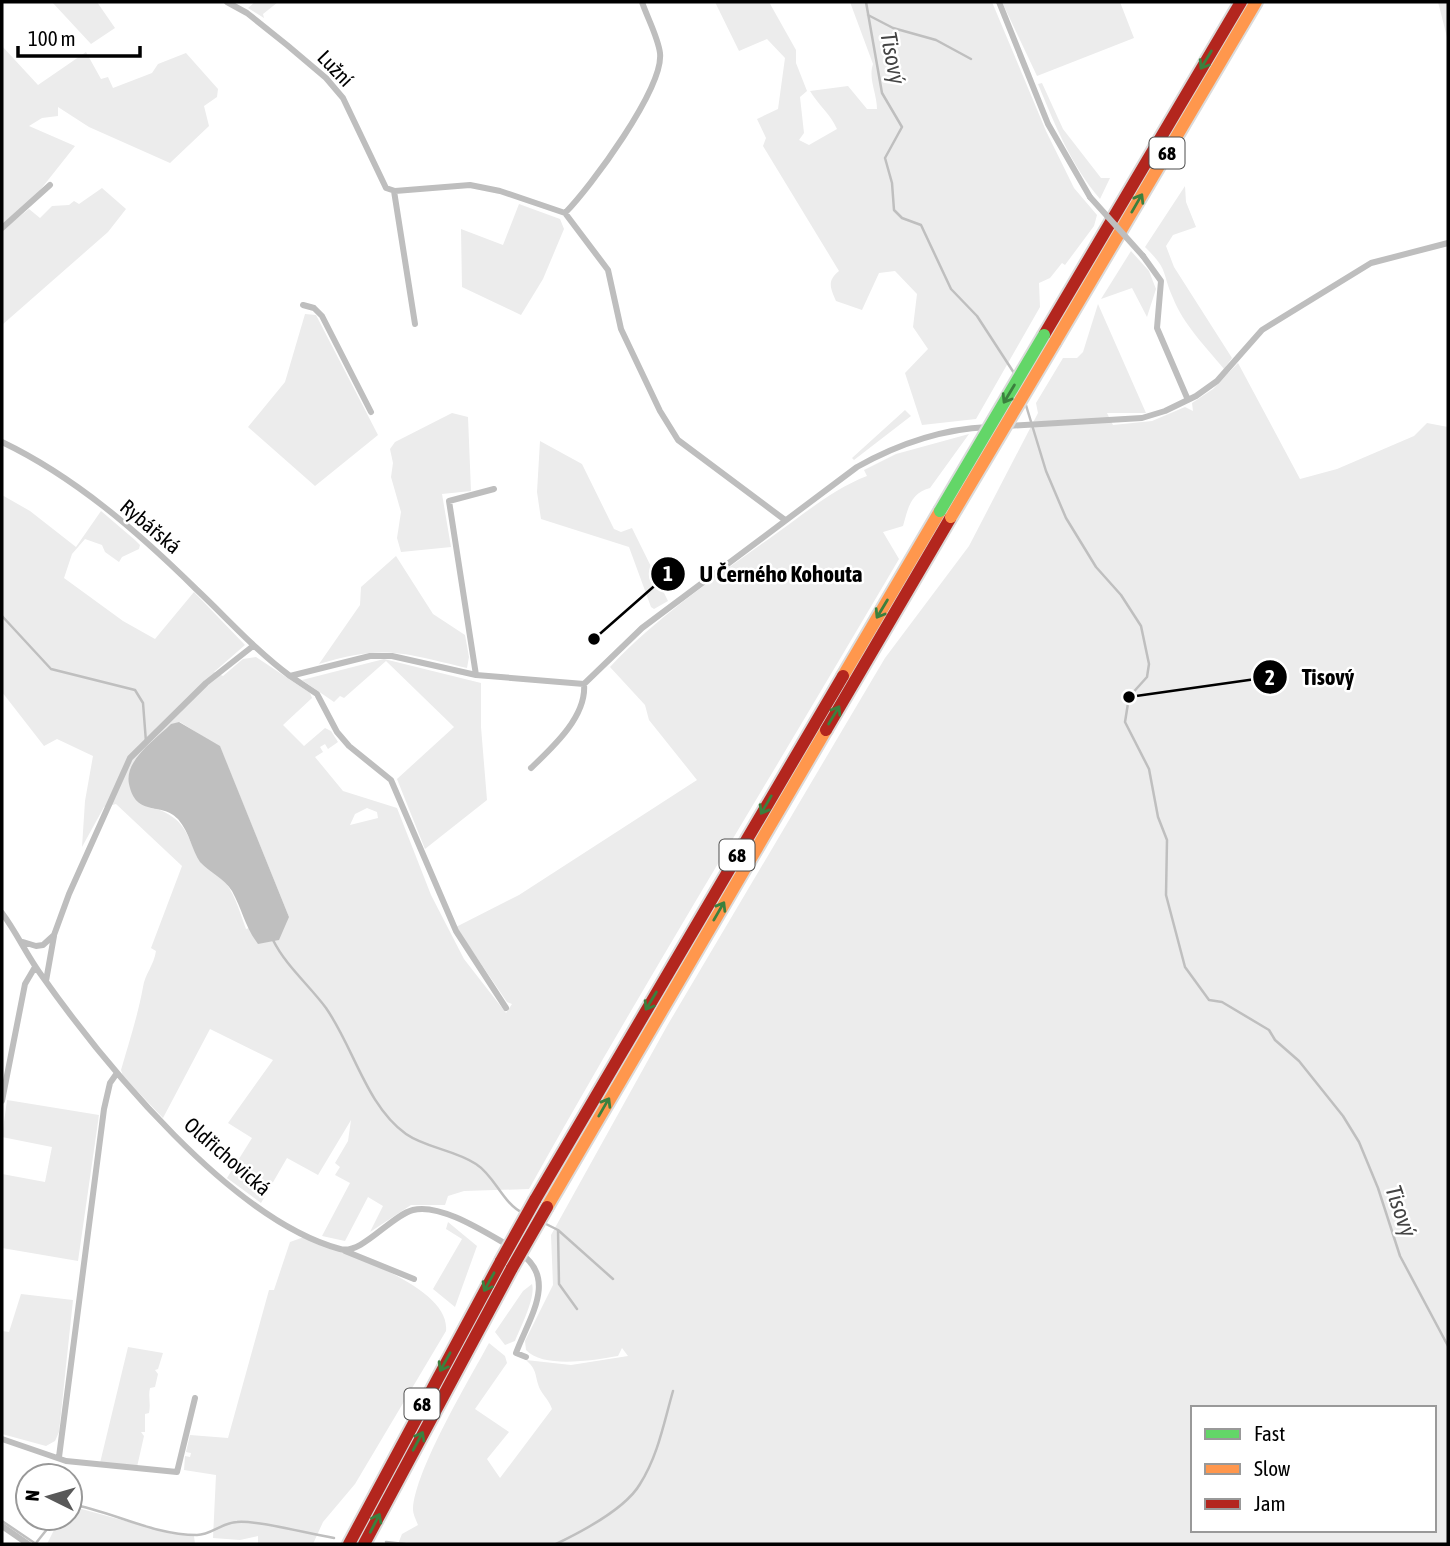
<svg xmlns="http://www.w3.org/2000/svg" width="1450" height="1546" viewBox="0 0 1450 1546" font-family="'Asap Condensed',sans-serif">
  <rect width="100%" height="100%" fill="#fff"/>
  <!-- green -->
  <path fill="#ececec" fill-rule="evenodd" d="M52,2h45l18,26 -24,16z
    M255,2h23l-15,12 1,4 -16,-10z
    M715,2h54l27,48v13l11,28 -7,6 4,36 -5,7 10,5 28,-16c-7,-16 -18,-23 -27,-38l38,-5 19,23h10c0,-16 -9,-30 -4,-45l-23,-62h142l54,129 28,57 23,27 -3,11 -29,39 -3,-2 -12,15 -11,5 1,24 -64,112 -54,6 -17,-52 23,-24 -15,-22 4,-33 -22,-23 -16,2 -17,37 -26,-9c-6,-14 -9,-20 3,-30l-76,-125 3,-8 -9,-19 21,-10 7,-51 -18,-19 -28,12z
    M1002,2h118l14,36 -97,38z
    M1438,2h10v39z
    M2,46l36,39 48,-33 15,27 7,-2 5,11 39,-15 6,-9 28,-11 32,36 -1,8 -13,9 5,20 -39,37 -81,-36 -31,-20v9l-16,2 -13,8 46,20 -38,48 -35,30z
    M1042,83l21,46 38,49h9l-10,21c-29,-34 -45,-74 -62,-115z
    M1185,186l1,16 10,25 -23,8 -7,11 8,21 58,91 -8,11c-18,-22 -41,-45 -51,-71 -12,-28 -4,-27 -28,-51z
    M102,188l24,21 -18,23 -106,93v-95l27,-21 11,9 12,-12 17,-1 5,-4 5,3z
    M519,204l41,15 4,10 -21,50 -22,36 -59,-28 -1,-58 42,16z
    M1131,251l18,20 7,18 -9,28 -15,-29 -31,11z
    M1098,304l48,109h-39l6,12 39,-4 33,-14 8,4 -1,-8 21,-14 25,-26 62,116 37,-10 77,-33 13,-13 21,4v1117h-1050l4,-10 16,-9c-2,-5 -5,-11 -5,-16 2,-39 56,-129 76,-166l16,13 2,7 -32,46 34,23 -22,27 13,19 52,-69c-3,-10 -12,-16 -14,-25 -3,-11 -2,-15 -12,-24l45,5 57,-9 -6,-8 -4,8c-23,4 -75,13 -92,-6l-1,-9 28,-56 -2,-50 116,-209 218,-368 84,-112 69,-133 -2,-10 27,-45h14l6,-6zM1193,1408h241v122h-241z
    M305,314l11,1 62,120 -63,51 -67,-59 37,-45z
    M905,410l6,6 -57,44 -2,-2z
    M452,413l16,4 3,74 -29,3 9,53 -50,5 -4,-14 4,-26 -10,-35 2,-14 -3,-14 5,-7z
    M969,434l-39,54c-20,5 -22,21 -27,38l-20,6 16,27c-123,210 -251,417 -370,630l-65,2 -16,5 -3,9h-34l-41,27 13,-26 -15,-9 -23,44 -23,-5 28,-53 -15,-8 5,-8 -5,-4 13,-22 3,-21 -33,55 -31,-17 -26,45 -34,-25 25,-40 -24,-15 45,-63 -63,-31 -47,89 -40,-42 -2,-6c8,-28 17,-55 22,-83 2,-13 11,-22 13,-36l-5,-3 31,-82 -66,-62 -12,3 -22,40 3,-46 8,-45 -36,-17 -13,7 -42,-54v-197l28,16 46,36 25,-36 34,29 5,5 -1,4 -17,8 -3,5 -14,-10 -3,-7 -17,-6 -13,15 -8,24 59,43 32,18 39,-47 51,53 -31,27 9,4 20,-17 13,-2 54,36 2,5 -29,27 21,21 21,-18 6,3 7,11 -10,7 -3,-5 -5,3 3,5 -8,5 28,34 54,17 34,87 33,64 42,54 6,-9 -5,-2 -51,-75 63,-32 178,-115 -48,-60 -4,-15 -35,-38c49,-52 109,-92 167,-134 28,-20 58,-45 90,-57l-3,-6 32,-16zM180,722l40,25 69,170 -43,12c-7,-19 -12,-39 -26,-53 -7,-6 -17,-10 -21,-17 -13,-24 -12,-37 -39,-49l-11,-65 22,-20zM367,808l10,4 1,6 -28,7 5,-11z
    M540,441l42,23 32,65 7,3 11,-4 36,73 -14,8 -3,-2 -22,-60 -88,-28 -4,-27z
    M396,556l37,58 32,21 4,22 -2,11c-64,-15 -83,-24 -148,-4l41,-59 1,-18z
    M384,659l97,24v44l6,73 -62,49 -28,-70 57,-52 -68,-66 -42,37 -4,-2 -6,6 -32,-22z
    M7,1100l92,15 -21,146 -76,-13v-74l43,8 7,-35 -50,-10z
    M448,1222l29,24 -22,61 -22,-18 29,-50 -16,-10z
    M304,1237c35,15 147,48 142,94l-91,153 -32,38 -10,22h-55v-8l-18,4 -27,-2 3,-63 -32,-5 1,-14 5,1 1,-4 -5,-1 4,-17 38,3 41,-148h5l16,-48z
    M532,1284c4,13 -11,42 -17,57l-10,4 -10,-13 28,-41z
    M21,1294l52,6 -14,132 -4,9 -9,5 -44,-12v-103l7,1z
    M128,1347l35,6 -5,16 -3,1 3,4 -3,13 -5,1c-2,9 1,15 -1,25l-4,1v18h-4l3,4 -7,31 -37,-4z
    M78,1508l91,25 25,3 1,8h-148l13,-26h10v-9z"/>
  <!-- water -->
  <path fill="#bfbfbf" d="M179,722l41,24 69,171 -10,23 -21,4c-13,-17 -16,-35 -26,-53 -8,-13 -22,-18 -32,-29 -8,-11 -10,-29 -22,-43 -17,-18 -42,-1 -49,-35 -5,-24 27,-45 42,-60z"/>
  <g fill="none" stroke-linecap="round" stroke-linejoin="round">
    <!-- stream -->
    <path stroke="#bfbfbf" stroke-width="2.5" d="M866,2l16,91 20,34 -17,31 7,25 2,27 8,8 19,7 30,64 26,27 39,60
      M868,15l25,13 43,12 35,19
      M1025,402l21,69 20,47 30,49 25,28 20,31 8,38 -2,13 -18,20 -4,25 24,47 9,48 9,23 -1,55 19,72 24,33 13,2 47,28 6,10 24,21 44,55 16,26 19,46 22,68 48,90
      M2,616l49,53 84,21 8,13 3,39
      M273,940c13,26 36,45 53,68 28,40 40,97 80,126 20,14 49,16 70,30 19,12 27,40 47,49
      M542,1222l16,8 1,54 18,25
      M558,1230l55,49
      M70,1504c42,7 82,31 127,31 14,0 24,-12 40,-13 21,-2 72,12 97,16
      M2,1521l34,23
      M386,1542l19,2
      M36,1543l20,-25
      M556,1544c25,-12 70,-36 84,-60 18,-28 24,-62 33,-93"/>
    <defs>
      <path id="slow" d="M1055,342l201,-340
        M843,676l97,-165
        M547,1207l279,-477"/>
      <path id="jam" d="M1044,335l197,-333
        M826,730l125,-213
        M535,1200l308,-524
        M349,1544l152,-283
        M364,1544l148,-276"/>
    </defs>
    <!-- slow casing -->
    <use href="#slow" stroke="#dbdbdb" stroke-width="16"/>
    <!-- jam casing -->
    <use href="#jam" stroke="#dbdbdb" stroke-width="16"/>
    <!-- street -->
    <path stroke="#bebebe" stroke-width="6" d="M227,2l20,11 40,32 39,33 17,20 43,90 9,3 75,-6 30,6 65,22 43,57 13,59 39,82 18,29 107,80
      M999,2l49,122 42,73
      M394,191l21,133
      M565,213c25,-25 99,-125 95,-160 -2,-16 -13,-36 -18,-51
      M2,228l48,-43
      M1143,256l18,25 -4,47 31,72
      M303,305l11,3 8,8 49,96
      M1006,426l136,-8 23,-7 31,-15 21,-15 45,-51 109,-67 77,-20
      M2,442c73,35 136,90 194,147 32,30 59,61 94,87l80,-20h22l84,19 108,9 58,-56 215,-161c41,-23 83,-38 131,-40
      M476,675l-27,-174 45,-12
      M290,676l27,18 20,38 12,14 42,34 65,151 50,77
      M531,768c22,-21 56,-52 53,-84
      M2,913c15,20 25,43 40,63 63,89 190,244 298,273 22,6 50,-33 73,-39 28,-7 73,23 98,37
      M23,942l13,4 7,-1 11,-10 15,-41 61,-136 76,-75 47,-37
      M46,981l8,-45
      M2,1101l23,-117 10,-17
      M345,1251l69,28
      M520,1253c38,26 9,65 -4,100l10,4
      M2,1439l64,22 111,11 18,-74
      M59,1457l45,-348 6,-26 7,-10
      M2,1526l26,18"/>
    <!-- slow -->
    <use href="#slow" stroke="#ff974d" stroke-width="12"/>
    <!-- jam -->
    <use href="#jam" stroke="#b3261e" stroke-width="12"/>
    <defs>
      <path id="fast-bridge" d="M940,511l104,-176"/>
      <path id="slow-bridge" d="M951,517l104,-175"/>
      <path id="jam-bridge" d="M501,1261l34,-61
        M512,1268l35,-61"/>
    </defs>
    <!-- fast-bridge casing -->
    <use href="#fast-bridge" stroke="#dbdbdb" stroke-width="16" stroke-linecap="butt"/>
    <!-- slow-bridge casing -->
    <use href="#slow-bridge" stroke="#dbdbdb" stroke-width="16" stroke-linecap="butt"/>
    <!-- jam-bridge casing -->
    <use href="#jam-bridge" stroke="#dbdbdb" stroke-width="16" stroke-linecap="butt"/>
    <!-- street-bridge -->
    <path stroke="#bebebe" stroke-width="6" d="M1090,197l53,59"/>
    <!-- fast-bridge -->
    <use href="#fast-bridge" stroke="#63d668" stroke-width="12"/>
    <!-- slow-bridge -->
    <use href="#slow-bridge" stroke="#ff974d" stroke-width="12"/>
    <!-- jam-bridge -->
    <use href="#jam-bridge" stroke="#b3261e" stroke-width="12"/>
  </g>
  <!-- one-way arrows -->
  <defs><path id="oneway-shaft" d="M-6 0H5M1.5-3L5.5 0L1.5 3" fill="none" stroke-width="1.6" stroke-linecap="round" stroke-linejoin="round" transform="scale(1.75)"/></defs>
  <g stroke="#3b803e">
    <use href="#oneway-shaft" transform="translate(1206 60) rotate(121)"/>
    <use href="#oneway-shaft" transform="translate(1137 203) rotate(-60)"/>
    <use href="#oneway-shaft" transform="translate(1009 394) rotate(121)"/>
    <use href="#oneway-shaft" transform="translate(882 609) rotate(121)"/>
    <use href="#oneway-shaft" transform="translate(834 715) rotate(-59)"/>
    <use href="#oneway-shaft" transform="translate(766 805) rotate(120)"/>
    <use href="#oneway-shaft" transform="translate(719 911) rotate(-60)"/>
    <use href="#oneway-shaft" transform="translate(651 1001) rotate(121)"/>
    <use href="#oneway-shaft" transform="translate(604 1107) rotate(-60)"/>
    <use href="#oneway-shaft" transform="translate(489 1282) rotate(119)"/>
    <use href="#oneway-shaft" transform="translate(445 1362) rotate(119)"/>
    <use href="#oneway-shaft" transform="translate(418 1441) rotate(-62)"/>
    <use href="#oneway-shaft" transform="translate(375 1523) rotate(-63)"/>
  </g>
  <g text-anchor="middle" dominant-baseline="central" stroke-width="5" stroke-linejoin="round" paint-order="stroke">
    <!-- shield labels -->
    <g fill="#fff" stroke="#4c4c4c" stroke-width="2">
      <rect x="1149.5" y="137.5" width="35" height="31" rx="5"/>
      <rect x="719.5" y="839.5" width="35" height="31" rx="5"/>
      <rect x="404.5" y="1388.5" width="35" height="31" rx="5"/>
    </g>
    <g font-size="19" font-weight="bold" fill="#000">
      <text x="1167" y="153">68</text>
      <text x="737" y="855">68</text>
      <text x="422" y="1404">68</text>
    </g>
    <!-- street labels -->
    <g font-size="21" fill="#000" stroke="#fff">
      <text transform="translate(336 68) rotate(46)">Lužní</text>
      <text transform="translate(151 526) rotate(40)">Rybářská</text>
      <text transform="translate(228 1156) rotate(41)">Oldřichovická</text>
    </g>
    <!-- water labels -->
    <g font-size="23" font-style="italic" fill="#444" stroke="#fff">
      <text transform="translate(893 58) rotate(79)">Tisový</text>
      <text transform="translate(1401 1211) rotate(71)">Tisový</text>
    </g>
  </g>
  <!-- callouts -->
  <path fill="none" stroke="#000" stroke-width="2.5" d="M594 639L668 574M1129 697L1270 677"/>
  <g fill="#000" stroke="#fff" stroke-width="2.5">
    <circle cx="594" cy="639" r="7"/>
    <circle cx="1129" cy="697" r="7"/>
    <circle cx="668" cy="574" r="18"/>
    <circle cx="1270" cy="677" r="18"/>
  </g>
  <g font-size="21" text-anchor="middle" font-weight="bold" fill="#fff">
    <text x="668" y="581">1</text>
    <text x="1270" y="685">2</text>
  </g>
  <g font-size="23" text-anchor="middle" font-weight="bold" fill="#000" stroke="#fff" stroke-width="5" stroke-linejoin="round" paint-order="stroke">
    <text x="781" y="582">U Černého Kohouta</text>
    <text x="1328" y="685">Tisový</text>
  </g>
  <!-- border -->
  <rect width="1450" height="1546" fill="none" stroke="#000000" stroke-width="7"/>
  <!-- legend -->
  <rect x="1191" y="1406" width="245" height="126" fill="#ffffff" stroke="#999999" stroke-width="2"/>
  <rect x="1205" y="1429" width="35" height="10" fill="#63d668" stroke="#999999" stroke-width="2"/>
  <text x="1254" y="1441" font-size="21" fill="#000000">Fast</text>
  <rect x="1205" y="1464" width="35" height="10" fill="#ff974d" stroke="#999999" stroke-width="2"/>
  <text x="1254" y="1476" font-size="21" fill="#000000">Slow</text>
  <rect x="1205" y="1499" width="35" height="10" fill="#b3261e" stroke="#999999" stroke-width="2"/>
  <text x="1254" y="1511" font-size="21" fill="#000000">Jam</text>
  <!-- north arrow -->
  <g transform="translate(49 1497) rotate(275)"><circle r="33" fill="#ffffff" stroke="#999999" stroke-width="2"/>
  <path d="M0-5L12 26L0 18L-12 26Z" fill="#595959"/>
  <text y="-10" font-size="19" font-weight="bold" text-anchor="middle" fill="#000000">N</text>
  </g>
  <!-- scale -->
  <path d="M18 46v10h122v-10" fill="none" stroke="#000000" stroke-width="3.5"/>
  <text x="28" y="46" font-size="21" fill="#000000" stroke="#ffffff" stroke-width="5" paint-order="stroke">100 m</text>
</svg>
